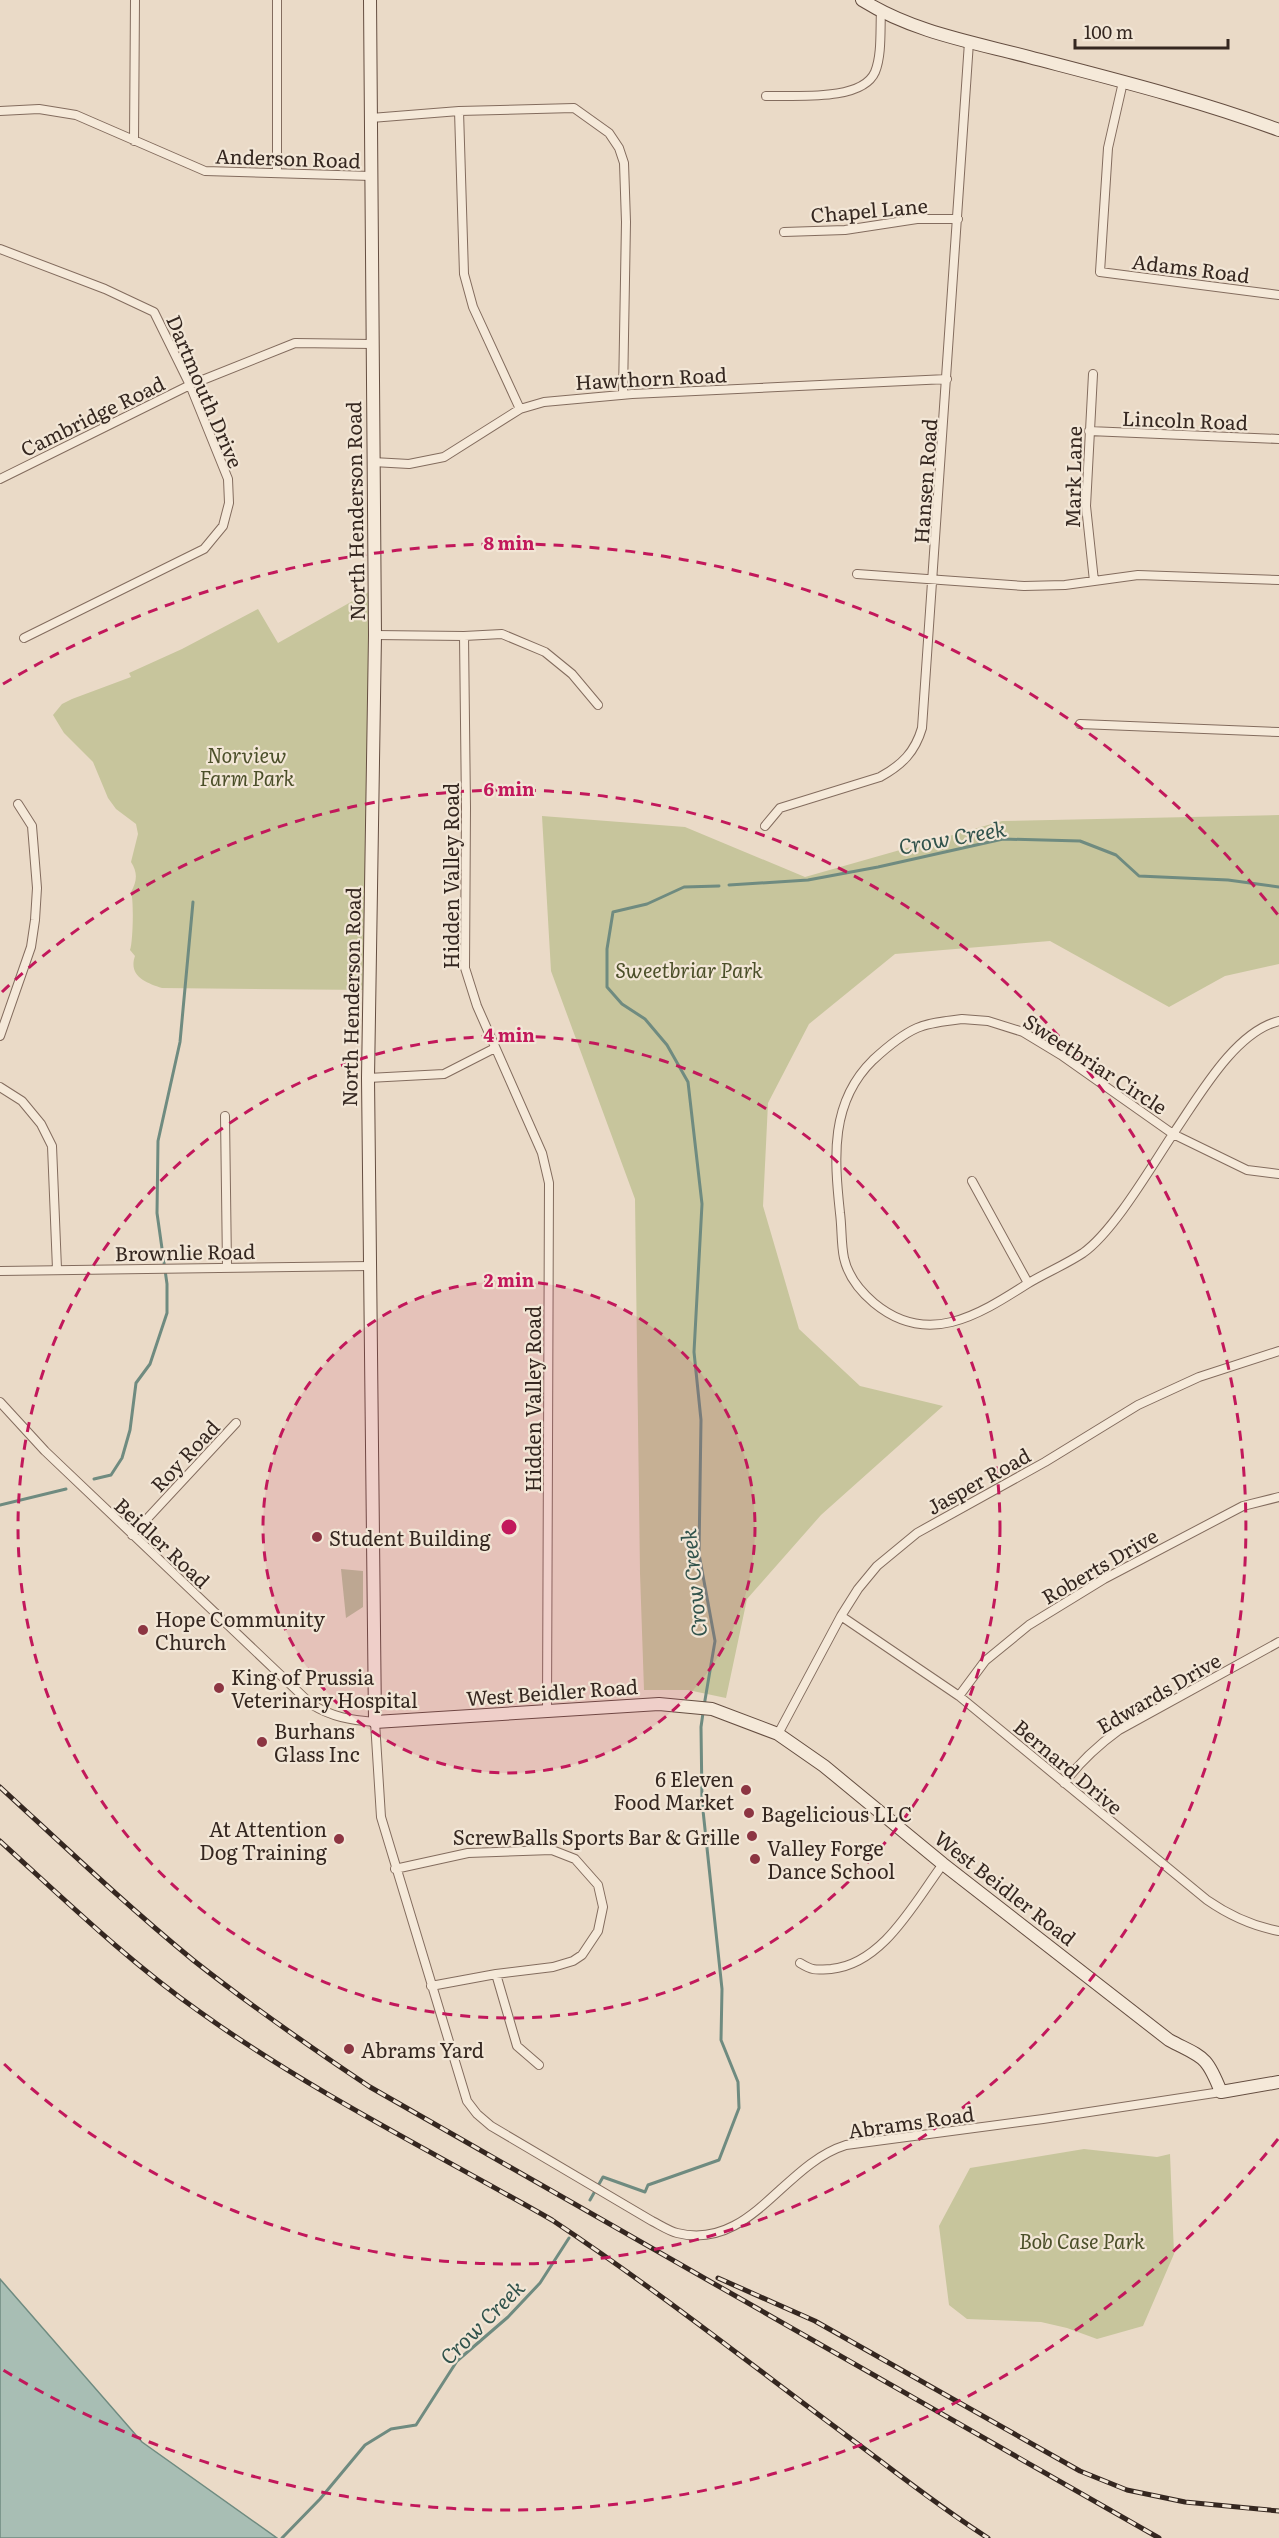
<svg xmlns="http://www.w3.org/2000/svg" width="1279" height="2538" viewBox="0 0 1279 2538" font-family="Literata,serif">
  <rect width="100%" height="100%" fill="#eadac7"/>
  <!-- green -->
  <path fill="#c7c59c" d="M374,589l-4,401 -208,-2c-16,-5 -34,-12 -27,-32l-5,-6c3,-7 4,-50 1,-58 6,-11 7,-19 0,-30l7,-28 -2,-10 -20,-15 -8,-11 -15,-36 -29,-29 -11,-18 9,-11 10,-5 59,-22 -2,-4 53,-24 76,-40 20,34z
    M1279,815v149l-54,12 -56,31 -119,-66 -155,13 -86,70 -41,79 -5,103 36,123 61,57 83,20 -122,109 -74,84 -21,99 -38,-8h-44l-4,-117 -5,-374 -84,-228 -9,-155 143,11 120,50 197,-56z
    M1084,2149l73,8 13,-3 4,100 -31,72 -46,13 -30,-11 -26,-6 -74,-3 -18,-14 -10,-79 31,-58z"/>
  <!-- cemetery -->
  <path fill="#bcbb9a" d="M341,1569l22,2v36l-17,11z"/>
  <!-- water -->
  <path fill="#a8beb4" stroke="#6f8b80" stroke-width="1.5" d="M0,2279l142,163 135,96h-277z"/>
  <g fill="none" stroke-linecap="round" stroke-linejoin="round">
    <!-- stream -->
    <path stroke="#6f8b80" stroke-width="3" d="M729,885l79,-5 70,-13 125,-28 77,2 36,14 23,21 89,4 51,7
      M94,1479l17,-4 11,-17 8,-28 6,-47 14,-19 17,-51v-29l-10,-71 1,-72 22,-99 13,-140
      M0,1505l66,-16
      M704,1706l11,-65 -16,-87 2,-134 -7,-68 8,-148 -14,-122 -21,-37 -22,-26 -23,-15 -15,-17v-38l6,-37 34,-8 37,-17 35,-1
      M590,2200l13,-23 42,15 3,-7 71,-25 20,-52 -1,-26 -17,-42 1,-51 -20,-188 -1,-74 2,-14
      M282,2538l38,-39 45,-54 26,-16 25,-4 41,-64 51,-44 32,-34 29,-45"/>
    <defs>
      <path id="street" d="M1123,82l-15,66 -8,124 179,23
        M766,96c28,-1 96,6 109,-24 7,-17 5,-42 6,-61
        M0,111l39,-2 37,6 129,56 166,5
        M459,111l5,163 9,33 47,102
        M371,118l88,-7 115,-3 35,25 10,15 5,15 2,59 -3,172
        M134,141l1,-141
        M277,173v-173
        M784,232l61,-2 72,-11h41
        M0,249l105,40 49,23 36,73 38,94 1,24 -6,23 -19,23 -180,89
        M1093,374l-7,132 8,75
        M1089,431l190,8
        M373,462l36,2 35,-7 76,-48 24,-7 88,-8 315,-15
        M0,479l190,-94 105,-42 77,1
        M857,574l167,12 41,-1 73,-10 141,5
        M375,635l89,1 38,-2 43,18 27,22 26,31
        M464,636l2,172 -1,160 12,38 65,147 7,30 -2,528
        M1080,724l199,8
        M765,826l15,-18 100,-31c22,-12 35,-25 42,-49l47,-686
        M962,1019l26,2 35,11 38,23 112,79c-22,33 -59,97 -90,119 -18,12 -38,20 -56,31 -50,32 -100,63 -153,19 -13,-11 -26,-27 -30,-45 -3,-14 -2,-30 -4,-45 -6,-56 -10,-111 33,-153 13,-12 28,-25 44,-32 13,-6 31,-7 45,-9z
        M1279,1021c-45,11 -81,77 -106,113l74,36 32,4
        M0,1036l31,-89 4,-27 2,-32 -5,-62 -14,-22
        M368,1078l76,-4 51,-26
        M0,1087l22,14 19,23 11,22 5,123
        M225,1116l2,150
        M972,1181l56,102
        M0,1271l370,-5
        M0,1402l45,49 266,253c21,13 39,16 64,18l6,95 86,284 10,13 14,12 161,95c8,4 17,10 25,12 74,18 105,-68 169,-88l197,-26 178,-27
        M132,1535l104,-112
        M841,1616l118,80 248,204c23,16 45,26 72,31
        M959,1696l26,-35 44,-36 75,-46 139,-73 36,-9
        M778,1734l63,-118 17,-27 19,-23 40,-33 128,-71 93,-57 61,-28 80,-26
        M1064,1783c16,-21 33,-37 55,-53l160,-88
        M395,1869l73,-16 84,-3 23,9 23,26 5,22 -5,24 -16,24 -9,6 -20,6 -57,7 -65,12
        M800,1963c13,8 16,7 31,6 52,-5 83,-66 112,-105
        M496,1974l21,72 22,19"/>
      <path id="secondary" d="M370,0l5,635 -7,443 7,644 284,-18 53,5 66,25 46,32 119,98 226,176c34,18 37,14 52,52l58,-10
        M862,0c51,32 110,42 167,57 84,22 169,43 250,73"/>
    </defs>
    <!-- street casing -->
    <use href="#street" stroke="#836c5e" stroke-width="10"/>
    <!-- secondary casing -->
    <use href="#secondary" stroke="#654e41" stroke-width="14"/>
    <!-- street -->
    <use href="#street" stroke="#f5e9d9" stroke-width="8"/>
    <!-- secondary -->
    <use href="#secondary" stroke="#f5e9d9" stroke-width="12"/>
    <defs>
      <path id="rail" d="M0,1787c63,58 126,118 193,173 57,45 117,87 177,127l789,451
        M0,1841c65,59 129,121 200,171 110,79 235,141 352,208 107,71 207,151 310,227 41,31 82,63 126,91
        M718,2278l97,43 265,150 47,19 58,12 94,9"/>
    </defs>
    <!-- rail casing -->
    <use href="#rail" stroke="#352720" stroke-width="5"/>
    <!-- rail -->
    <use href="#rail" stroke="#f2e6d6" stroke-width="3" stroke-dasharray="9" stroke-linecap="butt"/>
  </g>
  <!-- distance rings -->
  <circle cx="509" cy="1527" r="246" fill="#c2185b" fill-opacity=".12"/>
  <g fill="none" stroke="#c2185b" stroke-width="3" stroke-dasharray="10 8">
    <circle cx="509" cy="1527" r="246"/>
    <circle cx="509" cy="1527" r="491"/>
    <path d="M2 992A737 737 0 1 1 2 2062"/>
    <path d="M1278 2139A983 983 0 0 1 3 2370M3 684A983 983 0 0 1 1278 915"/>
  </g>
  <!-- markers -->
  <g fill="#8c3542" stroke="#f2e6d6" stroke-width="2">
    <circle cx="317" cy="1537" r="6"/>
    <circle cx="143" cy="1630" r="6"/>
    <circle cx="219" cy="1688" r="6"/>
    <circle cx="262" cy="1742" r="6"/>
    <circle cx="746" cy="1790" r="6"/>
    <circle cx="749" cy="1813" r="6"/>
    <circle cx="752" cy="1836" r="6"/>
    <circle cx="339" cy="1839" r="6"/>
    <circle cx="755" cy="1859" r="6"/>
    <circle cx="349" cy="2049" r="6"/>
  </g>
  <g text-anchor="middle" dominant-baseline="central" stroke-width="4.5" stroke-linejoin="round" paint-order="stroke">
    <!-- street labels -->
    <g font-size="20" fill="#352720" stroke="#f2e6d6">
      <text transform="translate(288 157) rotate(2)">Anderson Road</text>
      <text transform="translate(869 209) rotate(-5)">Chapel Lane</text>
      <text transform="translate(1191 267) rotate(7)">Adams Road</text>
      <text transform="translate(651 377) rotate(-3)">Hawthorn Road</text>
      <text transform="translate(206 391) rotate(67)">Dartmouth Drive</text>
      <text transform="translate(92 415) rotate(-26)">Cambridge Road</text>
      <text transform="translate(1185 419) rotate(2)">Lincoln Road</text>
      <text transform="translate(1072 477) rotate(-89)">Mark Lane</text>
      <text transform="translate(924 481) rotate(-86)">Hansen Road</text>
      <text transform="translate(354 511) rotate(-91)">North Henderson Road</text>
      <text transform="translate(450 876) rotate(-90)">Hidden Valley Road</text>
      <text transform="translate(350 997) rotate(-89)">North Henderson Road</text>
      <text transform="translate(1096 1063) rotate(33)">Sweetbriar Circle</text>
      <text transform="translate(185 1251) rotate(-1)">Brownlie Road</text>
      <text transform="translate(532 1399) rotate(-90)">Hidden Valley Road</text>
      <text transform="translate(184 1455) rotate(-47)">Roy Road</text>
      <text transform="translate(978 1480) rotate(-29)">Jasper Road</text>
      <text transform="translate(163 1542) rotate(43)">Beidler Road</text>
      <text transform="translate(1099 1565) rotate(-30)">Roberts Drive</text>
      <text transform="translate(552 1691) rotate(-4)">West Beidler Road</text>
      <text transform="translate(1158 1692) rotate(-30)">Edwards Drive</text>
      <text transform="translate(1069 1766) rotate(40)">Bernard Drive</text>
      <text transform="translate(1006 1887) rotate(38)">West Beidler Road</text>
      <text transform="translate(911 2121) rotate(-8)">Abrams Road</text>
    </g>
    <!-- park labels -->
    <g font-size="20" font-style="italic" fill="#4b4f29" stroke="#f2e6d6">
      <text x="247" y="754">Norview<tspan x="247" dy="23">Farm Park</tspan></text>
      <text x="689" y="969">Sweetbriar Park</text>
      <text x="1082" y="2240">Bob Case Park</text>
    </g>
    <!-- poi labels -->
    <g font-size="20" fill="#352720" stroke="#f2e6d6" text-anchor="start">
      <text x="329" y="1537">Student Building</text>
      <text x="155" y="1618">Hope Community<tspan x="155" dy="23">Church</tspan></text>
      <text x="231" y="1676">King of Prussia<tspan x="231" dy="23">Veterinary Hospital</tspan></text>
      <text x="274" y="1730">Burhans<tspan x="274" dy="23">Glass Inc</tspan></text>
      <text x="734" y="1778" text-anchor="end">6 Eleven<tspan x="734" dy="23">Food Market</tspan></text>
      <text x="761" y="1813">Bagelicious LLC</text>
      <text x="327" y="1828" text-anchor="end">At Attention<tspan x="327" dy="23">Dog Training</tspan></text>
      <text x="740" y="1836" text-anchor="end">ScrewBalls Sports Bar &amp; Grille</text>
      <text x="767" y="1847">Valley Forge<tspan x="767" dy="23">Dance School</tspan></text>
      <text x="361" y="2049">Abrams Yard</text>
    </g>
    <!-- water labels -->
    <g font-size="21" font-style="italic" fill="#31534c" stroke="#f2e6d6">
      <text transform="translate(952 836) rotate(-10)">Crow Creek</text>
      <text transform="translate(692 1583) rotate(-96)">Crow Creek</text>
      <text transform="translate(481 2321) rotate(-45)">Crow Creek</text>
    </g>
  </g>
  <circle cx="509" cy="1527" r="9" fill="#c2185b" stroke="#f2e6d6" stroke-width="3"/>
  <g font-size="18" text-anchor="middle" font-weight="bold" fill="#c2185b" stroke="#f2e6d6" stroke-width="4.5" stroke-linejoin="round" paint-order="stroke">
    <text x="509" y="550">8 min</text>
    <text x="509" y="796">6 min</text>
    <text x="509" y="1042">4 min</text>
    <text x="509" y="1287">2 min</text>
  </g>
  <!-- scale -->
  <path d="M1075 39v9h153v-9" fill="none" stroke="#352720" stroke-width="3"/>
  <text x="1084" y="39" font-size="18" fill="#352720" stroke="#f2e6d6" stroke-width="4.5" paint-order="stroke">100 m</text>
</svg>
